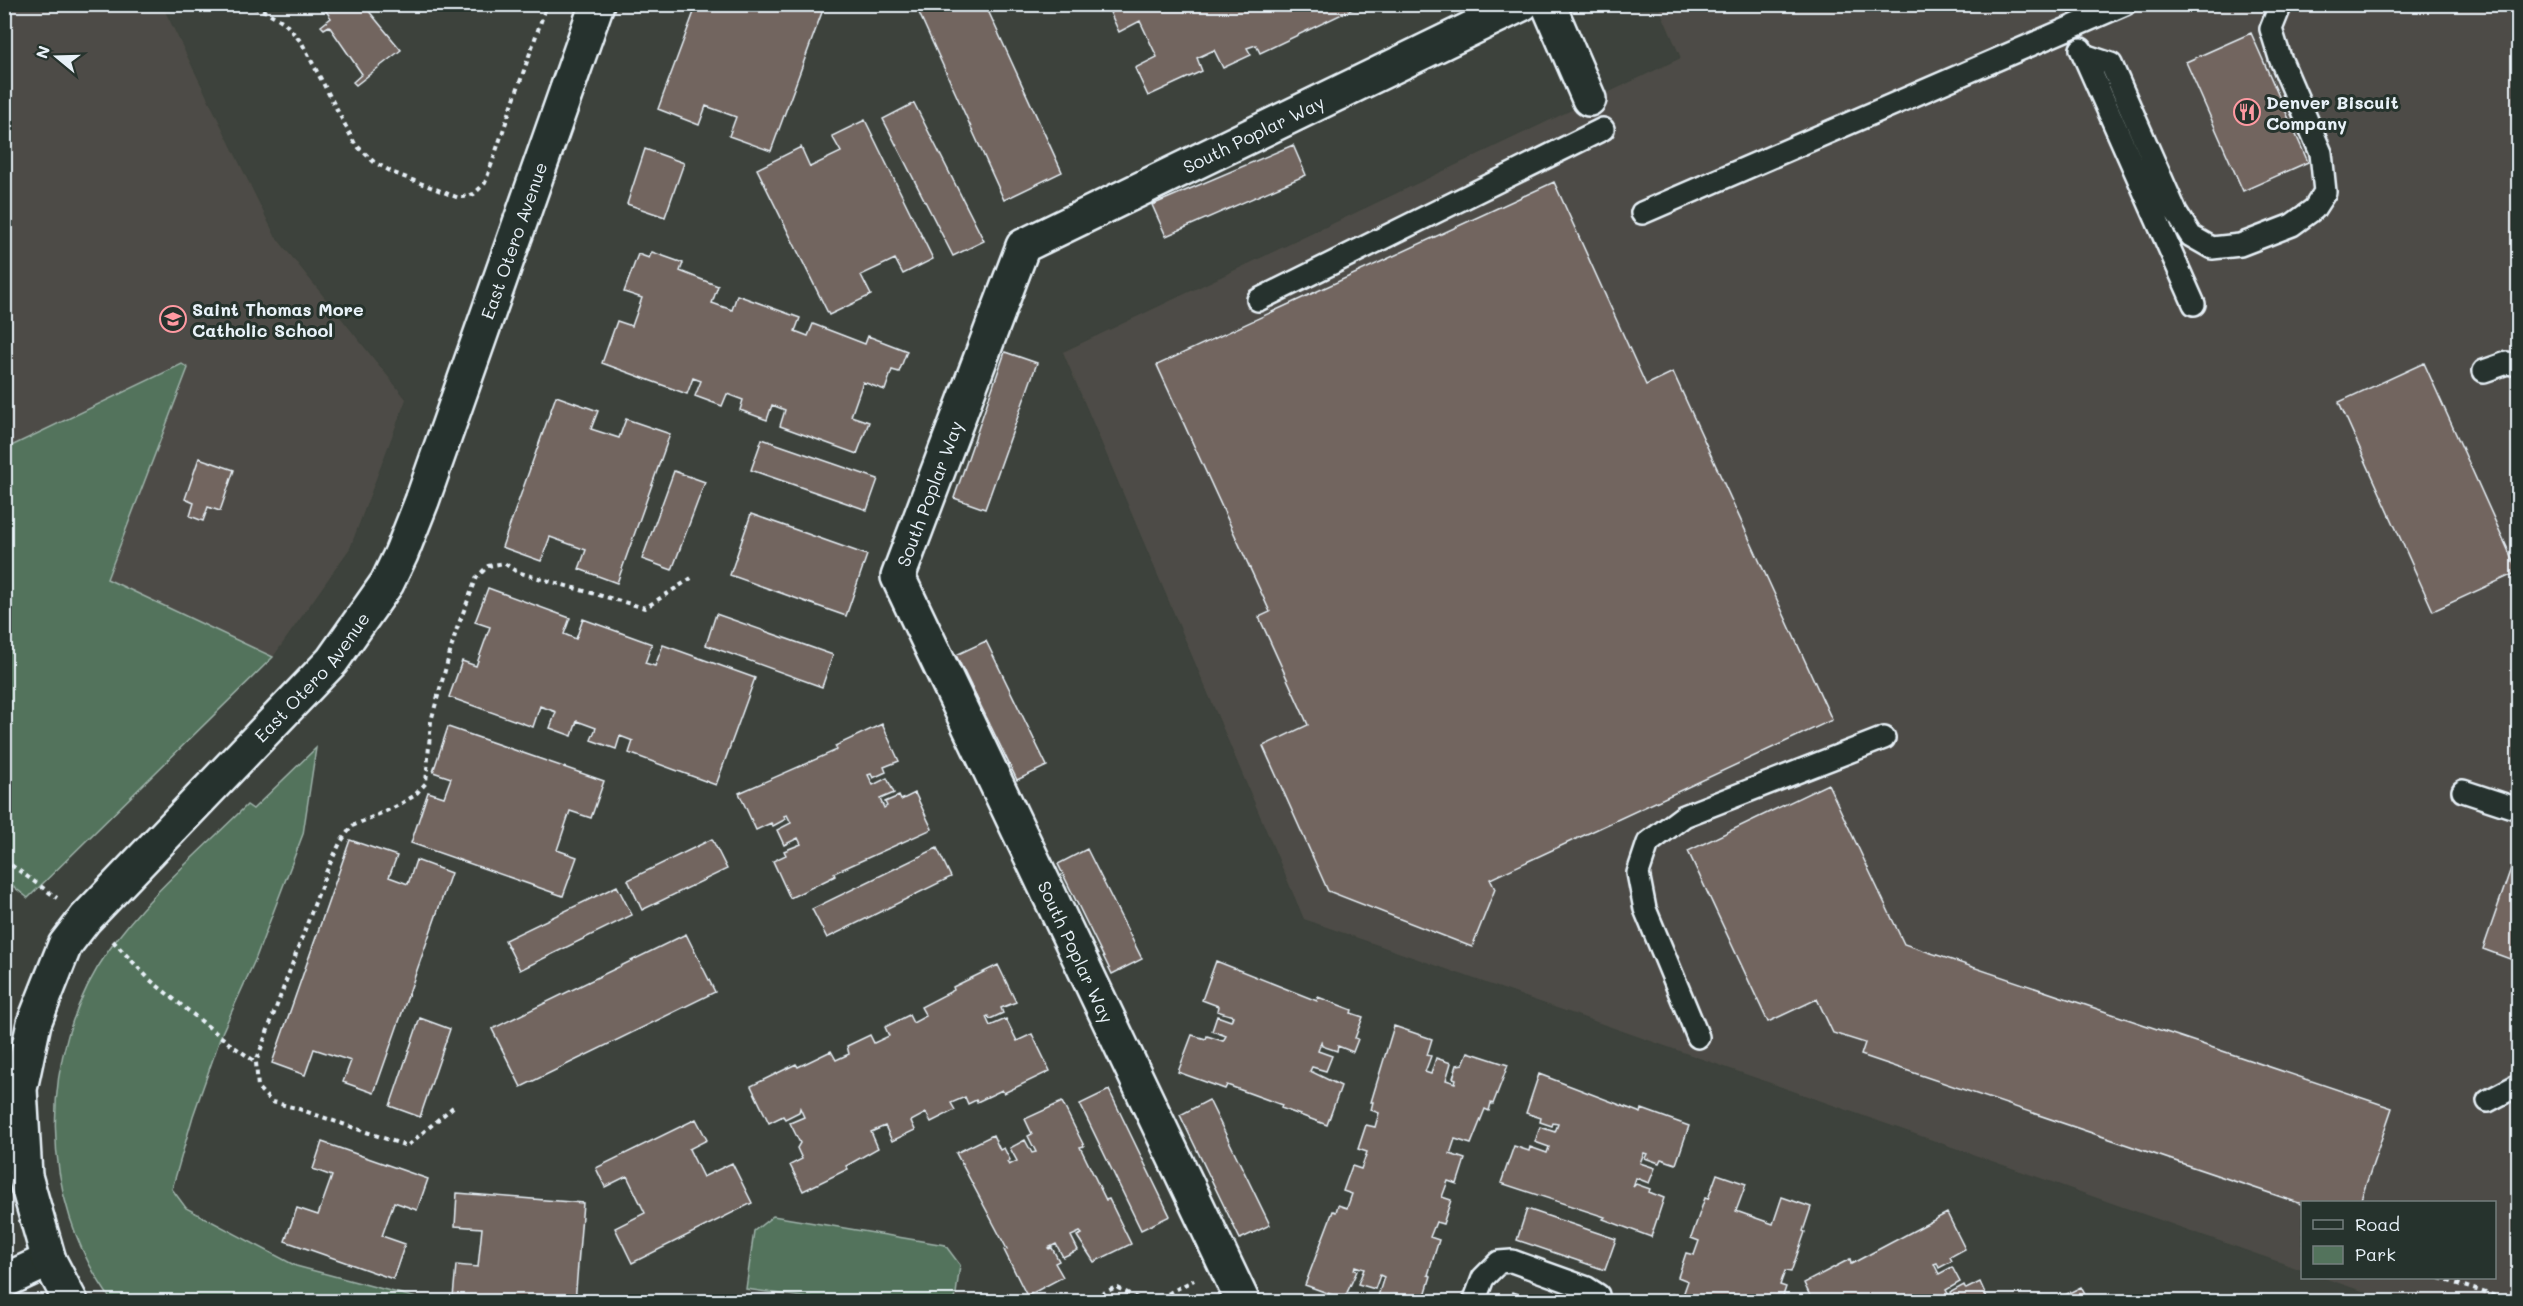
<svg xmlns="http://www.w3.org/2000/svg" width="2523" height="1306" viewBox="0 0 2523 1306" font-family="Mali,sans-serif">
  <rect width="100%" height="100%" fill="#3d423c"/>
  <filter id="ink" filterUnits="userSpaceOnUse"><feTurbulence type="fractalNoise" baseFrequency=".0167" numOctaves="2"/><feDisplacementMap in="SourceGraphic" scale="12" xChannelSelector="R" yChannelSelector="G"/><feConvolveMatrix kernelMatrix="1 2 1 2 8 2 1 2 1" color-interpolation-filters="sRGB"/></filter>
  <g filter="url(#ink)">
    <!-- built -->
    <path fill="#4d4c46" d="M4,5h158l113,231 131,163 -56,149 -77,109 -166,-78 81,-210 -183,83z
      M1658,5h860v1296h-126l-68,-23h170v-76h-192v68l-998,-351 -241,-567 618,-294z"/>
    <!-- green -->
    <path fill="#53735c" stroke="#9eb2aa" stroke-width="1.5" d="M182,364l6,4 -81,211 166,78 -245,241 -23,-18v-431z
      M316,748l-13,86 -48,126 -33,73 -29,83 -21,73 14,19 110,58 132,35h-316c-74,-102 -76,-247 -3,-351 37,-53 92,-99 138,-145l6,4z
      M773,1216l172,29 15,20 -5,36 -118,1 -91,-13 8,-58z"/>
    <!-- building -->
    <path fill="#72655f" stroke="#e8f1f8" stroke-width="1.5" d="M321,4h42l38,46 -45,35 -3,-3 9,-8 -33,-48 -5,3 -3,-3 10,-8z
      M697,4h66l11,5 2,-5h49l-54,147 -42,-15 7,-19 -30,-11 -7,19 -41,-16z
      M915,4h70l77,168 -58,28z
      M1120,4h238l1,2 -99,47 -4,-8 -9,3 4,7 -28,13 -9,-18 -17,8 5,13 -54,25 -13,-28 22,-11 -17,-36 -21,11 -10,-22z
      M2251,33l57,129 -65,29 -57,-129z
      M914,103l70,138 -31,15 -70,-137z
      M865,120l68,139 -30,15 -8,-15 -34,16 10,20 -42,20 -72,-146 44,-22 9,20 31,-15 -9,-16z
      M1293,145l13,30 -140,61 -14,-31z
      M645,149l39,14 -19,54 -38,-13z
      M1554,182l92,203 27,-13 159,348 -342,159 5,10 -23,58 -144,-56 -65,-145 45,-21 -49,-108 11,-5 -113,-247z
      M652,252l31,11 -3,8 38,15 -6,17 20,7 5,-15 63,23 -5,13 13,5 5,-12 52,20 3,-8 39,15 -8,21 -7,-2 -7,20 -22,-8 -12,34 18,6 -12,32 -77,-28 5,-16 -13,-5 -5,15 -27,-10 3,-10 -16,-6 -5,12 -27,-10 6,-15 -8,-3 -6,16 -85,-31 15,-42 15,5 10,-28 -18,-6 14,-38 11,4z
      M1005,352l32,11 -52,146 -31,-11z
      M2424,363l94,209 -85,39 -94,-209z
      M556,396l42,15 -7,18 28,9 7,-19 44,15 -53,149 -38,-14 7,-19 -36,-13 -9,24 -39,-14z
      M762,439l116,40 -11,31 -116,-40z
      M199,458l35,12 -14,41 -12,-4 -5,14 -13,-5 4,-13 -9,-4z
      M674,471l31,11 -33,88 -30,-11z
      M751,514l116,41 -21,61 -116,-41z
      M488,588l82,30 -6,16 12,5 7,-20 69,25 -7,19 10,3 8,-21 92,33 -39,107 -87,-32 4,-12 -13,-5 -4,13 -25,-9 5,-12 -19,-7 -5,15 -22,-8 6,-16 -16,-6 -7,21 -84,-30 13,-36 14,5 14,-39 -15,-5z
      M716,614l117,41 -11,32 -116,-42z
      M986,641l61,125 -30,14 -61,-125z
      M882,724l17,37 -15,6 2,5 -13,6 -2,-4 -3,1 5,10 14,-7 7,15 -14,6 4,9 3,-2 -2,-4 14,-6 2,4 14,-7 17,36 -98,44 1,3 -45,22 -17,-37 13,-6 -2,-4 17,-7 -3,-6 -14,7 -7,-15 14,-7 -4,-8 -3,1 2,3 -13,7 -2,-3 -15,7 -17,-37 98,-43 -2,-4z
      M448,727l156,54 -13,37 -21,-7 -13,39 20,7 -14,39 -152,-53 17,-51 16,5 7,-19 -18,-6z
      M1828,784l76,160 488,164 -32,94 -58,2 -441,-149 4,-12 -32,-10 -16,-34 -49,23 -80,-171z
      M712,839l15,30 -85,41 -14,-30z
      M350,840l47,16 -8,21 19,7 8,-24 35,13 -77,220 -31,-11 8,-21 -37,-12 -9,26 -33,-12z
      M937,848l14,29 -124,61 -15,-29z
      M2518,848v114l-35,-13z
      M1087,849l55,110 -30,15 -54,-110z
      M617,886l15,29 -112,55 -15,-30z
      M686,934l29,58 -194,95 -29,-58z
      M1216,961l101,40 1,-4 34,13 -1,3 12,4 -8,21 3,1 -5,13 -15,-6 -1,5 -15,-5 -1,-4 -3,9 14,5 -6,15 -14,-4 -2,4 31,15 -14,39 -46,-17 1,-3 -55,-20 -2,4 -47,-17 14,-37 14,4 1,-3 16,5 3,-5 -14,-5 5,-15 14,5 2,-5 -16,-5 1,-5 -16,-6z
      M998,965l18,37 -15,6 2,5 -13,6 -2,-3 -2,1 4,9 16,-7 11,22 15,-7 18,37 -46,22 -2,-3 -25,12 -1,-2 -8,4 -3,-7 -14,6 4,7 -24,12 -5,-9 -15,8 4,9 -23,11 -7,-15 -14,6 7,16 -32,18 2,3 -45,22 -13,-26 12,-6 -5,-11 3,-5 -10,-20 14,-6 -4,-9 -1,4 -14,7 -2,-3 -14,7 -18,-37 45,-22 2,3 33,-16 5,9 13,-6 -2,-8 23,-11 4,8 15,-7 -4,-9 24,-12 4,8 13,-7 -5,-9 33,-17 -1,-3z
      M420,1018l30,11 -30,88 -30,-11z
      M1394,1026l38,13 -5,16 4,1 -6,16 6,2 5,-16 15,5 -5,17 9,3 1,-4 -3,-1 4,-13 6,-1 5,-12 40,13 -15,39 -2,-1 -2,8 -4,-2 -14,35 -16,-5 -5,15 15,5 -8,25 -9,-3 -6,16 9,3 -8,24 -7,-2 -6,15 9,3 -11,35 3,1 -8,26h-43l1,-5 -3,-1 6,-19 -4,-2 -5,14 -17,-5 6,-15 -9,-3 -1,4 3,1 -13,28 -39,-14 28,-74 3,1 2,-7 9,3 5,-14 -9,-3 9,-25 9,3 6,-17 -9,-3 8,-24 9,2 4,-14 -8,-3 2,-8h-2z
      M1539,1074l102,39 1,-4 47,17 -13,38 -15,-5 -2,4 -14,-5 2,-4 -3,-1 -4,10 15,5 -6,15 -13,-5 -3,9 3,-3 14,5 -1,3 15,6 -13,39 -48,-18 2,-2 -104,-34 13,-37 15,5 1,-4 17,6 2,-6 -14,-5 5,-15 15,5 3,-8 -5,-1 -1,3 -12,-4 1,-4 -15,-5z
      M1109,1090l61,126 -29,14 -61,-126z
      M1209,1100l61,125 -30,14 -60,-124z
      M1062,1102l22,44 -4,1 26,53 3,-1 22,45 -37,18 -17,-26 5,-2 -2,-2 -9,4 7,14 -15,7 -7,-13 -8,4 1,1 3,-1 7,13 -4,2 8,14 -36,19 -23,-46 3,-1 -51,-96 37,-18 7,15 4,-2 6,12 -3,2 2,3 8,-4 -7,-13 15,-8 7,13 4,-1 -8,-16 4,-2 -7,-15z
      M696,1119l11,21 -18,9 14,28 29,-14 20,40 -120,60 -17,-35 30,-15 -18,-37 -22,11 -9,-19z
      M322,1142l106,37 -11,31 -23,-8 -12,34 23,8 -12,35 -108,-38 12,-33 21,7 14,-39 -19,-7z
      M1717,1174l29,10 -10,27 37,13 9,-27 29,10 -8,24 2,1 -14,40 -6,-1 -5,14 6,2 -5,15h-111l2,-8 10,4 6,-17 -10,-4 8,-24 8,2 5,-14 -8,-3 14,-40 3,1z
      M457,1193l126,10 -8,99h-70l-52,-5 3,-32 22,2 4,-39 -27,-2z
      M1527,1209l89,30 -11,31 -88,-30z
      M1947,1213l18,36 -15,8 2,4 -13,7 -2,-5 -3,1 5,10 13,-7 8,15 -14,8 4,7 2,-2 -1,-3 13,-7 2,4 14,-7 9,20h-176l-9,-19 46,-24 1,5z
      M2081,1287l8,15h-38z
      M1513,1292l27,10h-30z"/>
    <g fill="none" stroke-linecap="round" stroke-linejoin="round">
      <defs>
        <path id="service" d="M2081,49l113,255
          M2084,55l27,9 65,148 15,24 21,12 28,-3 52,-20 22,-16 11,-17 -4,-39 -41,-95 -9,-29 10,-25
          M1642,213l483,-209
          M1258,300l345,-171
          M2484,371l23,-8 11,2
          M2463,791l55,18
          M1698,1037l-53,-128 -7,-36 10,-30 36,-27 200,-78
          M2488,1101l30,-16
          M1474,1302l9,-24 16,-16 13,-1 75,27 11,7 1,7"/>
        <g id="minor">
          <path d="M1548,4l41,95"/>
          <path d="M4,1281l45,-21"/>
          <path id="s1" d="M71,1302l-22,-42 -24,-84 -5,-87 14,-66 31,-78 20,-26 247,-258 55,-78 14,-29 21,-53 175,-497"/>
          <path id="s2" d="M1243,1302l-345,-725 125,-331 499,-242"/>
        </g>
      </defs>
      <!-- service casing -->
      <use href="#service" stroke="#e8f1f8" stroke-width="26"/>
      <!-- minor casing -->
      <use href="#minor" stroke="#e8f1f8" stroke-width="38"/>
      <!-- path -->
      <path stroke="#e8f1f8" stroke-width="4" stroke-dasharray="4.5 4.5" stroke-linecap="butt" d="M245,4l22,8 17,10 18,21 53,101 19,18 20,11 65,25 15,-4 11,-11 62,-179
        M4,860l53,38
        M113,941l37,39 80,64 26,18
        M453,1107l-46,39 -111,-38 -24,-6 -14,-14 -2,-26 71,-192 13,-27 12,-17 43,-19 19,-11 12,-13 5,-62 25,-90 21,-54 11,-11 16,-3 13,9 128,36 48,-31
        M2439,1278l56,18 -2,6
        M1169,1292l4,10
        M1085,1302l31,-15 29,15
        M1152,1302l42,-22"/>
      <!-- service -->
      <use href="#service" stroke="#26332d" stroke-width="21"/>
      <!-- minor -->
      <use href="#minor" stroke="#26332d" stroke-width="33"/>
    </g>
  </g>
  <!-- icons -->
  <defs>
    <symbol id="restaurant-ring" viewBox="-11 -11 22 22"><circle r="9.5" fill="#26332d" stroke="#ff9aa2" stroke-width="1.5"/><path d="M-5-6h1v4h1v-4h1v4h1v-4h1v5L-1.5 .5V6h-2V.5L-5-1ZM5-6V6H3V1.5H1.5Q1.5-4 5-6Z" fill="#ff9aa2"/></symbol>
    <symbol id="school-ring" viewBox="-11 -11 22 22"><circle r="9.5" fill="#26332d" stroke="#ff9aa2" stroke-width="1.5"/><path d="M0-5L7-2L0 1L-7-2ZM-4 1L0 2.5L4 1V4Q0 6-4 4Z" fill="#ff9aa2"/></symbol>
  </defs>
  <g fill-rule="evenodd">
    <use href="#restaurant-ring" x="2232" y="97" width="30" height="30"/>
    <use href="#school-ring" x="158" y="304" width="30" height="30"/>
  </g>
  <g text-anchor="middle" dominant-baseline="central" stroke-width="6" stroke-linejoin="round" paint-order="stroke">
    <!-- poi labels -->
    <g font-size="18" font-weight="bold" fill="#e8f1f8" stroke="#26332d" text-anchor="start">
      <text x="2266" y="102">Denver Biscuit<tspan x="2266" dy="21">Company</tspan></text>
      <text x="192" y="309">Saint Thomas More<tspan x="192" dy="21">Catholic School</tspan></text>
    </g>
    <!-- street labels -->
    <g font-size="18" fill="#e8f1f8" stroke="#26332d">
      <text stroke="none"><textPath href="#s2" startOffset="1413">South Poplar Way</textPath></text>
      <text stroke="none"><textPath href="#s1" startOffset="1224">East Otero Avenue</textPath></text>
      <text stroke="none"><textPath href="#s2" startOffset="892">South Poplar Way</textPath></text>
      <text stroke="none"><textPath href="#s1" startOffset="738">East Otero Avenue</textPath></text>
      <text transform="translate(1076 952) rotate(65)">South Poplar Way</text>
    </g>
  </g>
  <!-- margin -->
  <rect width="2523" height="1306" fill="none" stroke="#26332d" stroke-width="24"/>
  <rect x="12" y="12" width="2499" height="1282" fill="none" stroke="#e8f1f8" stroke-width="2" filter="url(#ink)"/>
  <!-- legend -->
  <rect x="2301" y="1201" width="195" height="78" fill="#26332d" stroke="#747f7e" stroke-width="1.5"/>
  <rect x="2313" y="1220" width="30" height="9" fill="#26332d" stroke="#747f7e" stroke-width="1.5"/>
  <text x="2355" y="1231" font-size="18" fill="#e8f1f8">Road</text>
  <rect x="2313" y="1246" width="30" height="18" fill="#53735c" stroke="#747f7e" stroke-width="1.5"/>
  <text x="2355" y="1261" font-size="18" fill="#e8f1f8">Park</text>
  <!-- north arrow -->
  <g transform="translate(57 57) rotate(289)" stroke="#26332d" stroke-width="4.5" paint-order="stroke">
  <path d="M0-4.5L10 22L0 15L-10 22Z" fill="#e8f1f8"/>
  <text y="-9" font-size="16" font-weight="bold" text-anchor="middle" fill="#e8f1f8">N</text>
  </g>
</svg>
